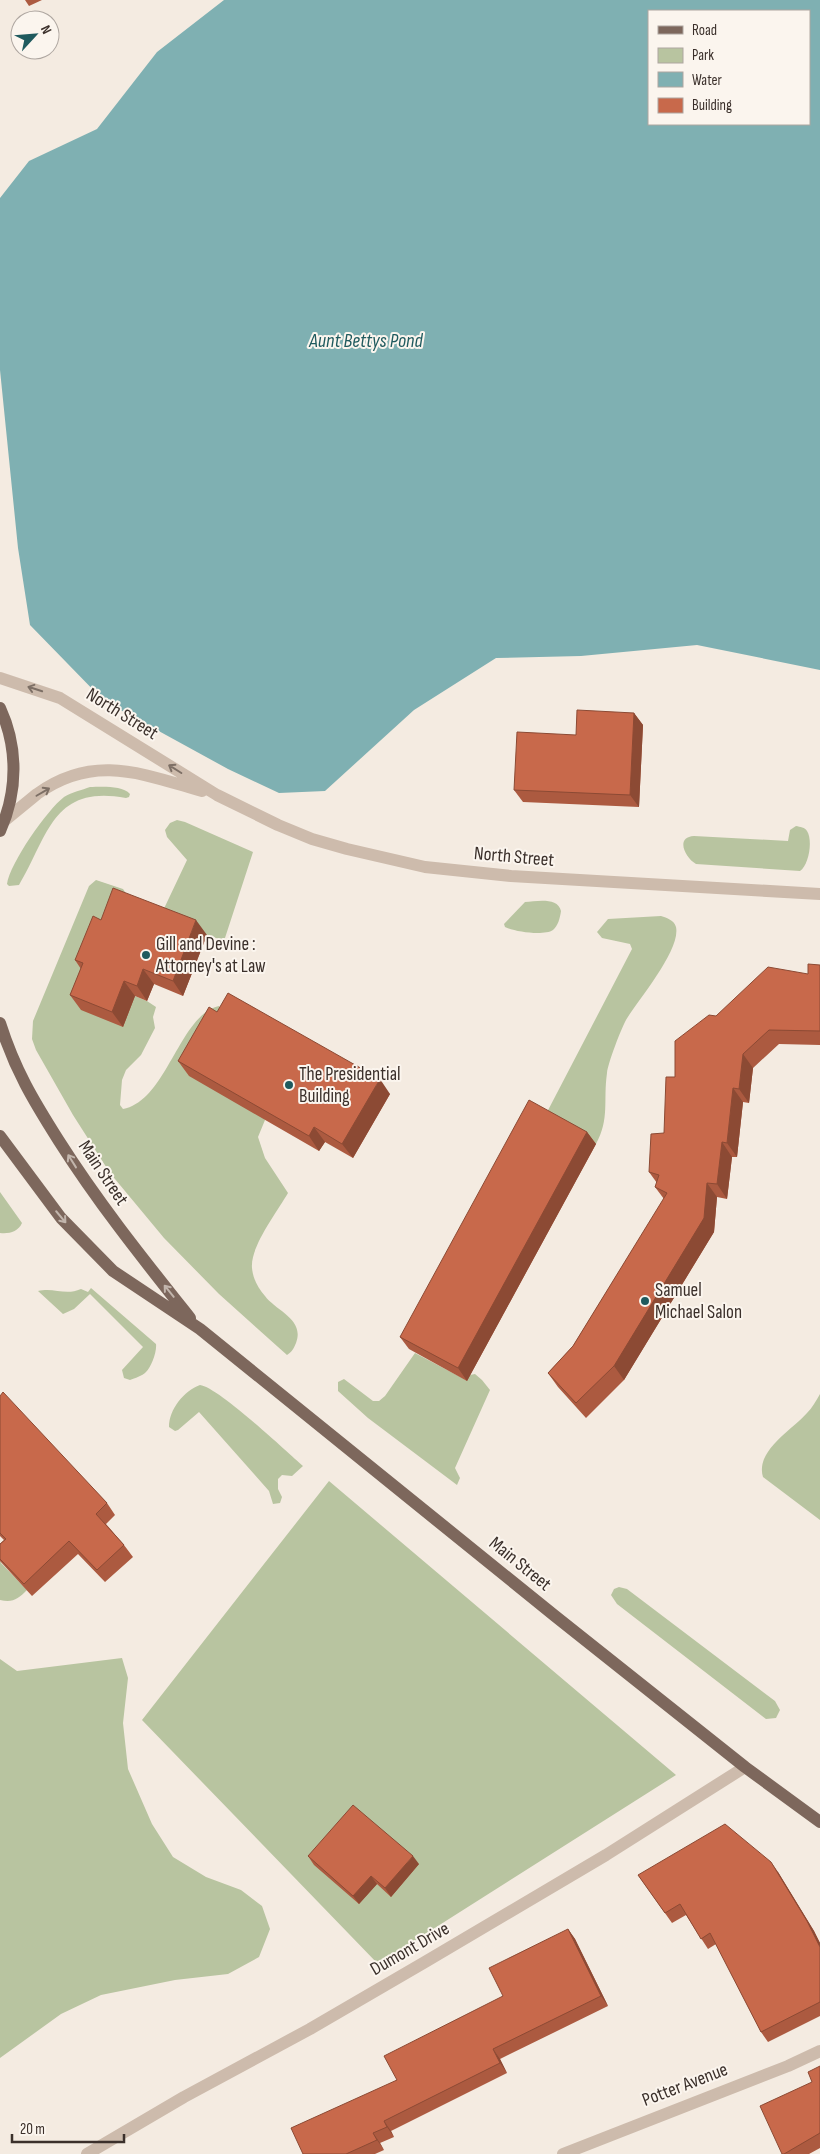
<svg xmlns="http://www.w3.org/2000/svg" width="820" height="2154" font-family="'Sofia Sans Condensed',sans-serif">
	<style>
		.green { fill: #b8c4a0 }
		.water { fill: #7fb0b2; fill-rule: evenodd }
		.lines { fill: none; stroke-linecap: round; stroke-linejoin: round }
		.minor { stroke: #cdbbac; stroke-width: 12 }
		.major { stroke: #7d675c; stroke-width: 12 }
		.wall { fill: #ac5a40 }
		.shaded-wall { fill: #8c4a34 }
		.building { fill: #c8694b; stroke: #8c4a34 }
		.oneway { stroke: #7d6f65 }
		.oneway2 { stroke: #c2b5ac }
		.poi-dot { fill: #1f5a5e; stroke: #fbf5ee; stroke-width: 2 }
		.labels { text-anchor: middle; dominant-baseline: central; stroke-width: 4; stroke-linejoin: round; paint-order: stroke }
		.street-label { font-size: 19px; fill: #3b302b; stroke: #fbf5ee }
		.poi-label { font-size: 19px; fill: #3b302b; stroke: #fbf5ee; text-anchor: start }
		.water-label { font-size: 20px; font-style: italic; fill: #1f5a5e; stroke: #fbf5ee }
	</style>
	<rect width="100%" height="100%" fill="#f4ebe1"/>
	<!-- green -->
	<path class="green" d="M90 787C101 787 122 785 130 794L129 797 126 798C52 784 48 837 19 885L9 886 7 884C10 863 47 810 64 797 72 792 82 790 90 787Z
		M177 820 185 822 253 852 224 941 160 917 187 860 167 837 165 830 170 823Z
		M796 826C800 827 805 827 807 831 813 840 809 865 800 871L696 864C685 858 675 837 694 836L788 841 790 830Z
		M96 880 123 889 125 892 119 905 135 996 147 1001 156 1007 153 1017 155 1028 141 1055 126 1070 122 1080 120 1105 123 1109C167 1101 179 1015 219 1006L221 1010 265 1120 258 1137 265 1158 288 1193C277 1212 250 1247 252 1268 253 1279 258 1288 265 1296 276 1311 305 1319 296 1343 294 1348 292 1352 287 1355L219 1294 164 1238 110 1173 73 1115 36 1050 32 1039 33 1021 89 886Z
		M525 902C537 901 558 897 561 911 560 918 558 926 553 930 544 936 515 932 505 927L504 924Z
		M661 916C667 918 674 920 676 927 681 950 638 1000 626 1020 621 1029 608 1063 607 1073 603 1101 610 1118 596 1144L545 1116 632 949 630 944 602 938 597 932 608 919Z
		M0 1192 22 1223C18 1232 9 1234 0 1233Z
		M91 1288 156 1344C157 1352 151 1367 146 1372 142 1376 135 1378 130 1380L124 1378 122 1370 143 1347 90 1294 74 1309 63 1314 38 1291C54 1287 65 1296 81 1289L88 1292Z
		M415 1353 466 1380 470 1375 475 1374 482 1380 490 1390 455 1468 460 1478 457 1485 368 1418 338 1391V1382L344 1379 373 1401H379L385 1396Z
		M200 1385C218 1387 286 1451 303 1466L292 1476 282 1475 278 1479V1489L282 1497 280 1503 273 1504 269 1491 199 1412 178 1430 175 1431 169 1427C169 1409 184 1391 200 1385Z
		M820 1394V1520L763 1477C755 1451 792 1430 807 1413 812 1408 816 1401 820 1394Z
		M329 1481 676 1775 378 1964 142 1720Z
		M0 1558 1 1563 27 1590C18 1599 13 1603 0 1600Z
		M619 1587 627 1589 775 1701 780 1710 776 1718 766 1719 617 1604 611 1595 614 1589Z
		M122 1658 128 1678 123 1723 128 1769 152 1824 173 1857 206 1877 241 1890 262 1906 270 1929 259 1957 228 1974 175 1980 101 1995 61 2014 0 2058V1659L17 1671Z"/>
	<!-- water -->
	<path class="water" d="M224 0H820V670L697 645 581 656 496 658 414 710 325 791 279 793 228 769 104 701 30 625 18 548 0 370V198L29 161 97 129 157 52ZM649 11H809V124H649Z"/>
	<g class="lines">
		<!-- minor -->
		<path class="minor" d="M0 678 60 698 217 795 278 825 312 839 347 849 425 867 511 876 820 894
			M4 821C15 812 26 803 37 794 94 753 142 774 202 791
			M87 2154 184 2097 310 2029 425 1962 606 1855 745 1767
			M563 2154 788 2066 820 2051"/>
		<!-- major -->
		<path class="major" d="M0 708C18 747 18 791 0 831
			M0 1023C15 1070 33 1100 59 1141 99 1204 144 1260 190 1318
			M0 1136 61 1218 113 1271 200 1329 555 1616 745 1767 820 1822"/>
	</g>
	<!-- wall -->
	<path class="wall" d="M25 0H42L29 6Z
		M634 713 643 725 639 807 523 802 514 790 576 735Z
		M101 920 207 935 183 996 154 984 147 1001 135 996 123 1027 81 1010 70 995 81 969 75 960Z
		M820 965V1045L779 1044 753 1068 749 1103 743 1102 737 1157H732L727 1199 717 1197 714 1232 624 1380 586 1418 558 1387 548 1373 573 1346 664 1199 655 1187 657 1183 649 1172 664 1133 675 1077 716 1016 808 974Z
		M217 1012 390 1094 353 1158 325 1142 319 1151 189 1076 178 1061Z
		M587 1132 596 1144 467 1381 409 1349 400 1337Z
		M0 1396 107 1503 115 1515 106 1524 124 1545 133 1557 105 1582 78 1554 32 1596 0 1561V1544L4 1540 0 1536Z
		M308 1856 419 1864 391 1897 377 1884 359 1904 314 1865Z
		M778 1872 814 1931 820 1943V2016L768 2042 761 2032 716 1944 708 1949 686 1915 672 1923 638 1875Z
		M568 1929 575 1939 608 2006 500 2059 507 2073 391 2131 394 2137 380 2143 384 2150 375 2154H303L503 1996Z
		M820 2066V2148L809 2154H782Z"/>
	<!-- shaded-wall -->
	<path class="shaded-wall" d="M634 713 643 725 639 807 630 795Z
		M196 920 207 935 183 996 173 981Z
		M143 969 154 984 147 1001 137 986Z
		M124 981 135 996 123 1027 112 1012Z
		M743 1054 753 1068 749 1103 739 1089Z
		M380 1079 390 1094 353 1158 342 1144Z
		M733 1088 743 1102 737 1157 727 1143Z
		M314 1127 325 1142 319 1151 309 1136Z
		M587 1132 596 1144 467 1381 458 1368Z
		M722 1142 732 1157 727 1199 717 1184Z
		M707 1183 717 1197 714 1232 624 1380 614 1366Z
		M413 1856 419 1864 391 1897 385 1888Z
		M771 1862 778 1872 814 1931 820 1943V1947Z
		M371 1876 377 1884 359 1904 353 1896Z
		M568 1929 575 1939 608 2006 601 1996Z
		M493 2049 500 2059 507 2073 500 2063Z
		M384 2121 391 2131 394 2137 387 2127Z
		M373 2133 380 2143 384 2150 377 2140Z"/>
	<!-- building -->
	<path class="building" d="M577 710 634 713 630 795 514 790 517 732 576 735Z
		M113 888 196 920 173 981 143 969 137 986 124 981 112 1012 70 995 83 963 75 960 93 916 101 920Z
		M808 964 820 965V1031L769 1030 743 1054 739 1089 733 1088 727 1143 722 1142 717 1184 707 1183 704 1218 614 1366 576 1403 548 1373 573 1346 667 1193 655 1187 659 1175 649 1172 651 1134 664 1133 666 1077H675V1041L709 1015 716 1016 768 967 808 974Z
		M228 993 380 1079 342 1144 314 1127 309 1136 178 1061 209 1007 217 1012Z
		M529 1100 587 1132 458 1368 400 1337Z
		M3 1392 107 1503 96 1514 124 1545 97 1570 69 1541 24 1584 0 1559V1544L6 1539 0 1533V1396Z
		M353 1805 413 1856 385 1888 371 1876 353 1896 308 1856Z
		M725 1824 771 1862 807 1921 820 1947V2002L761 2032 710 1933 701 1939 680 1904 665 1913 638 1875Z
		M568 1929 601 1996 493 2049 500 2063 384 2121 387 2127 373 2133 377 2140 346 2154H303L291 2128 397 2080 384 2056 503 1996 489 1968Z
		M820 2066V2133L784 2154H782L760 2106 812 2082 808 2072Z"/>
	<!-- one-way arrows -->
	<defs><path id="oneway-shaft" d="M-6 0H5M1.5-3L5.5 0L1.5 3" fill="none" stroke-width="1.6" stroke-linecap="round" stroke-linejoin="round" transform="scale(1.25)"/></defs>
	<g class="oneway">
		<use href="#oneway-shaft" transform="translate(35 689) rotate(-162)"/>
		<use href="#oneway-shaft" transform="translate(175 769) rotate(-148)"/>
		<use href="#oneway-shaft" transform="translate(43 792) rotate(-30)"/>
	</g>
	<g class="oneway2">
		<use href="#oneway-shaft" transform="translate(72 1161) rotate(-122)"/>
		<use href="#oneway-shaft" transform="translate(61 1217) rotate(50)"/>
		<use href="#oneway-shaft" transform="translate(169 1291) rotate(-129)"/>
	</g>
	<!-- markers -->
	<g class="poi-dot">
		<circle cx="146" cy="955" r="5"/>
		<circle cx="289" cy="1085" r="5"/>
		<circle cx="645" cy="1301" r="5"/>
	</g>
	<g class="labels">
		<!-- street labels -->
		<g class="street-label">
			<text transform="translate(122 714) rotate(32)">North Street</text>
			<text transform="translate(514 857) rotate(5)">North Street</text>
			<text transform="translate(103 1173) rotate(56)">Main Street</text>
			<text transform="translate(520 1564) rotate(39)">Main Street</text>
			<text transform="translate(410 1949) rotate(-30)">Dumont Drive</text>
			<text transform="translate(685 2085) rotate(-21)">Potter Avenue</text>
		</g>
		<!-- poi labels -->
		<g class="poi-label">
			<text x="156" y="944">Gill and Devine :<tspan x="156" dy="22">Attorney's at Law</tspan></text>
			<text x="299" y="1074">The Presidential<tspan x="299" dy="22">Building</tspan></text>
			<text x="655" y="1290">Samuel<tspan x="655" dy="22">Michael Salon</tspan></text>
		</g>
		<!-- water labels -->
		<g class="water-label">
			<text x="366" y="341">Aunt Bettys Pond</text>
		</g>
	</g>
	<!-- legend -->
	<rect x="648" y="10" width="162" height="115" fill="#fbf5ee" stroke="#aea6a0"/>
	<rect x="658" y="26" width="25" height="8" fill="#7d675c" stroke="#aea6a0"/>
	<text x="692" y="35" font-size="15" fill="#3b302b">Road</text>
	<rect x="658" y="48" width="25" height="15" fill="#b8c4a0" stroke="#aea6a0"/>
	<text x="692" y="60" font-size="15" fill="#3b302b">Park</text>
	<rect x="658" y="72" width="25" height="15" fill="#7fb0b2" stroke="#aea6a0"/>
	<text x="692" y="85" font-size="15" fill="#3b302b">Water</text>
	<rect x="658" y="98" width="25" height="15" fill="#c8694b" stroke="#aea6a0"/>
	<text x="692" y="110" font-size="15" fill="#3b302b">Building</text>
	<!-- north arrow -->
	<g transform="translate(35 35) rotate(64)"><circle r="24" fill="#fbf5ee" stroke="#aea6a0"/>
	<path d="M0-4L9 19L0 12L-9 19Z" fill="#1f5a5e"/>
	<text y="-8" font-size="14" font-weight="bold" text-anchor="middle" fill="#3b302b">N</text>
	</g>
	<!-- scale -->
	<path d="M12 2134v8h112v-8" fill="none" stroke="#3b302b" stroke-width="2.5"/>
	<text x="20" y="2134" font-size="15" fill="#3b302b" stroke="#fbf5ee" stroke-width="4" paint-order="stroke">20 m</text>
</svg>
